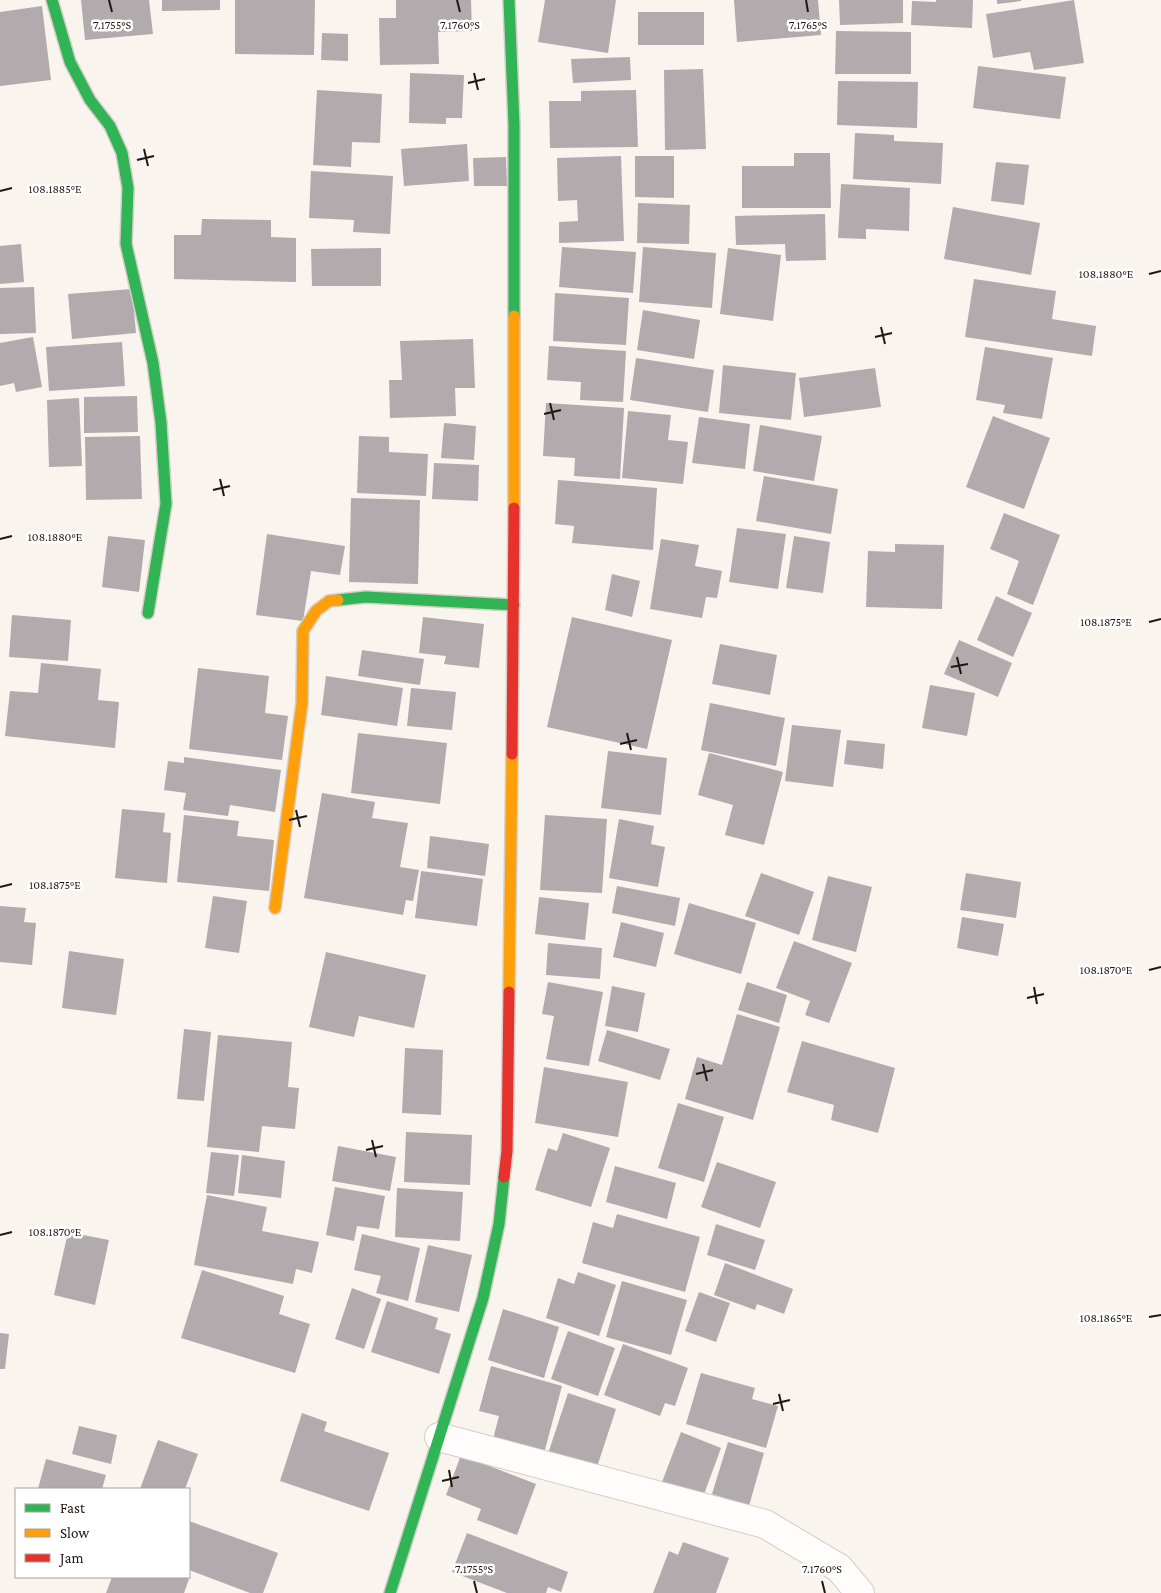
<svg xmlns="http://www.w3.org/2000/svg" width="1161" height="1593" font-family="'Crimson Pro',serif">
	<style>
		.building { fill: #b1abad }
		.lines { fill: none; stroke-linecap: round; stroke-linejoin: round }
		.street-casing { stroke: #d5cec7; stroke-width: 30 }
		.fast-casing { stroke: #d5cec7; stroke-width: 14 }
		.slow-casing { stroke: #d5cec7; stroke-width: 14 }
		.jam-casing { stroke: #d5cec7; stroke-width: 14 }
		.street { stroke: #fefdfc; stroke-width: 28 }
		.fast { stroke: #30b455; stroke-width: 11 }
		.slow { stroke: #ff9f0a; stroke-width: 11 }
		.jam { stroke: #e5322d; stroke-width: 11 }
		.ticks { fill: none; stroke: #20180f; stroke-width: 2 }
		.ticks-label { font-size: 12px; text-anchor: middle; fill: #20180f; stroke: #fff; stroke-width: 5; stroke-linejoin: round; paint-order: stroke }
	</style>
	<rect width="100%" height="100%" fill="#f9f4ee"/>
	<!-- building -->
	<path class="building" d="M81 0H149L153 34 85 40Z
		M162 0H220V10L162 11Z
		M235 0H315L314 55 235 54Z
		M396 0H471L472 31 438 32 439 64 380 65 379 18H396Z
		M545 0H616L608 53 538 42Z
		M734 0H818L821 35 737 42Z
		M839 0H903V23L840 25Z
		M936 0H973L972 28 911 25 912 1 936 2Z
		M997 0H1021V1L997 4Z
		M1074 0 1084 63 1034 70 1030 52 993 58 986 14Z
		M42 6 51 80 0 86V12Z
		M638 12H704V45H638Z
		M836 31 911 32V74H835Z
		M322 33 348 34V61L321 60Z
		M630 57 631 80 573 83 571 59Z
		M978 66 1066 77 1060 119 973 108Z
		M703 69 706 149 665 150 664 70Z
		M410 73 464 75 462 118H446V124L409 123Z
		M838 81 918 82 917 128 837 125Z
		M317 90 382 94 380 143 352 142 351 167 313 165Z
		M636 90 638 147 550 148 549 101H581V91Z
		M855 133 894 135V141L943 143 941 184 853 179Z
		M467 144 469 181 404 186 401 149Z
		M794 153H830L831 208H742V166H794Z
		M621 156 624 241 559 243V222L578 221 577 200 558 201 557 158Z
		M635 156H674V198L635 197Z
		M506 157 507 186H474L473 158Z
		M996 162 1029 165 1024 205 991 201Z
		M311 171 393 176 390 234 353 232 354 220 309 218Z
		M841 184 910 188 909 231 866 229V239L838 238Z
		M638 203 690 205 689 244 637 243Z
		M953 207 1040 223 1031 275 944 259Z
		M825 214 826 260 786 261 785 244 736 245 735 216Z
		M202 219 271 220V237L296 238V282L174 279V235H201Z
		M21 244 24 282 0 284V246Z
		M562 247 636 252 633 293 559 287Z
		M643 247 716 253 712 308 639 302Z
		M381 248V286H312L311 249Z
		M728 248 781 255 773 321 720 314Z
		M974 279 1056 291 1052 319 1096 326 1092 356 965 337Z
		M34 287 36 333 0 334V288Z
		M132 289 136 333 72 339 68 294Z
		M555 293 629 298 626 345 553 341Z
		M643 310 700 320 694 359 637 350Z
		M33 337 42 387 16 392 14 383 0 386V343Z
		M473 339 475 388H455L456 416 390 418 389 380H402L400 341Z
		M122 342 125 386 49 391 46 347Z
		M549 346 626 351 623 402 580 400 581 382 547 380Z
		M985 347 1053 358 1042 419 1003 413 1005 405 976 400Z
		M636 358 714 370 708 412 630 400Z
		M723 365 796 373 791 420 719 413Z
		M875 368 881 407 804 417 799 378Z
		M137 396 138 432 84 433V397Z
		M79 398 82 466 49 467 47 400Z
		M546 403 624 408 620 479 574 476 575 458 543 456Z
		M628 411 671 415 668 440 688 442 683 484 622 478Z
		M993 416 1050 438 1024 509 966 487Z
		M699 417 750 424 745 469 692 463Z
		M444 423 476 426 474 460 441 458Z
		M760 425 822 436 814 481 753 471Z
		M140 436 142 499 86 500 85 437Z
		M359 436 389 437V452L428 454 426 496 357 493Z
		M434 463 479 465 478 501 432 499Z
		M764 476 838 489 831 534 756 521Z
		M558 480 657 488 653 550 572 543 574 526 555 524Z
		M351 498 420 500 418 584 349 582Z
		M1004 513 1060 535 1033 605 1007 594 1019 561 990 549Z
		M737 528 786 534 778 589 729 582Z
		M267 534 345 546 340 575 311 571 303 621 256 615Z
		M108 536 145 540 139 592 102 587Z
		M794 536 830 542 823 593 786 588Z
		M661 539 699 545 695 566 722 571 717 598 706 597 702 618 650 609Z
		M895 544 944 545 942 609 866 607 868 551 895 552Z
		M612 574 640 581 632 617 605 610Z
		M996 596 1032 613 1013 657 977 640Z
		M12 615 71 620 68 661 9 657Z
		M423 617 484 624 479 668 444 664 446 656 419 653Z
		M572 617 672 640 647 749 547 727Z
		M959 640 1012 663 998 697 944 674Z
		M720 644 777 655 770 695 712 684Z
		M362 650 424 659 420 685 358 676Z
		M41 663 101 669 98 700 119 702 115 748 5 736 10 691 38 693Z
		M198 668 269 676 265 713 288 716 282 760 189 749Z
		M326 676 403 688 397 726 321 715Z
		M930 685 975 693 967 736 922 728Z
		M411 688 456 692 452 730 407 726Z
		M710 703 785 718 776 766 701 750Z
		M792 725 841 730 833 787 785 781Z
		M358 733 447 743 440 804 351 793Z
		M847 740 885 744 883 769 844 764Z
		M608 751 667 758 661 815 601 808Z
		M709 753 783 772 764 845 725 835 733 805 698 795Z
		M184 757 281 770 275 812 230 805 228 816 183 810 186 793 164 790 168 761 184 763Z
		M322 793 375 802 372 818 408 823 400 867 419 870 413 901 406 900 403 915 304 898Z
		M122 809 165 813 163 832 171 833 167 883 115 878Z
		M184 815 239 821 237 836 274 840 269 891 177 882Z
		M545 815 607 819 602 893 540 890Z
		M619 819 654 826 651 844 665 847 658 887 609 878Z
		M430 836 489 844 485 876 427 868Z
		M421 871 483 879 477 926 415 918Z
		M761 873 814 892 799 935 745 916Z
		M966 873 1021 882 1016 918 960 910Z
		M828 876 872 887 856 952 812 940Z
		M617 886 680 898 675 926 612 913Z
		M213 896 247 901 239 953 205 948Z
		M539 897 589 903 585 940 535 934Z
		M689 903 756 923 741 974 674 954Z
		M0 906 26 908 24 922 36 923 32 965 0 962Z
		M962 917 1004 924 998 956 957 948Z
		M621 922 664 933 656 967 613 957Z
		M794 941 852 963 829 1023 805 1015 810 1001 776 988Z
		M548 943 602 948 600 979 546 975Z
		M69 951 124 959 116 1015 62 1008Z
		M326 952 426 975 414 1028 359 1016 354 1037 309 1027Z
		M548 982 603 992 589 1066 546 1059 554 1016 542 1014Z
		M747 982 787 995 779 1023 738 1010Z
		M612 986 645 993 638 1032 605 1026Z
		M737 1014 780 1027 753 1120 685 1099 697 1057 722 1065Z
		M184 1029 211 1032 204 1101 177 1099Z
		M607 1030 670 1049 660 1080 598 1061Z
		M218 1035 292 1042 288 1087 299 1088 295 1129 262 1126 259 1152 207 1147Z
		M802 1041 895 1068 878 1133 831 1120 834 1105 787 1092Z
		M405 1048 443 1050 441 1115 402 1113Z
		M544 1067 628 1082 618 1137 535 1123Z
		M678 1103 724 1117 704 1182 658 1168Z
		M406 1132 472 1135 470 1185 404 1182Z
		M563 1133 610 1148 591 1207 535 1190 548 1148 557 1151Z
		M338 1146 396 1157 390 1191 332 1181Z
		M211 1152 239 1155 234 1196 206 1193Z
		M242 1155 285 1161 281 1198 238 1193Z
		M717 1162 776 1182 760 1228 701 1207Z
		M615 1166 676 1183 667 1219 606 1202Z
		M335 1187 385 1196 379 1229 357 1226 354 1241 326 1235Z
		M397 1188 463 1192 460 1241 395 1237Z
		M207 1195 267 1207 262 1231 319 1242 312 1273 296 1269 293 1284 194 1265Z
		M617 1214 700 1237 685 1292 582 1263 593 1222 613 1228Z
		M716 1224 765 1240 755 1270 707 1255Z
		M68 1232 109 1240 95 1305 54 1295Z
		M362 1234 420 1248 408 1301 376 1293 381 1276 354 1270Z
		M428 1245 472 1255 459 1312 415 1302Z
		M725 1263 793 1289 784 1314 757 1304 755 1310 714 1295Z
		M202 1270 284 1296 279 1314 310 1324 295 1373 181 1338Z
		M578 1272 616 1285 599 1336 546 1318 558 1278 574 1284Z
		M622 1281 687 1300 671 1355 606 1337Z
		M352 1288 381 1299 364 1349 335 1339Z
		M699 1292 730 1303 716 1342 685 1331Z
		M387 1301 438 1318 435 1329 451 1334 439 1374 371 1352Z
		M503 1309 559 1327 544 1378 488 1360Z
		M568 1331 615 1348 598 1396 551 1379Z
		M0 1333 9 1334 5 1369H0Z
		M623 1344 688 1368 675 1406 665 1403 660 1416 604 1395Z
		M491 1366 562 1386 543 1457 492 1443 499 1416 479 1411Z
		M701 1373 755 1388 752 1399 778 1406 766 1448 686 1424Z
		M568 1393 616 1409 595 1473 547 1457Z
		M302 1413 327 1422 324 1431 389 1453 369 1511 280 1481Z
		M79 1426 117 1435 111 1464 72 1454Z
		M681 1432 721 1448 703 1497 662 1482Z
		M158 1440 198 1454 185 1489H140Z
		M728 1442 764 1453 749 1506 712 1494Z
		M461 1455 536 1484 517 1535 477 1520 481 1509 446 1495Z
		M46 1459 106 1475 102 1489H38Z
		M189 1521 278 1553 263 1593H250L189 1570Z
		M467 1533 568 1572 561 1592 548 1587 546 1593H507L452 1572Z
		M683 1542 729 1558 716 1593H653L669 1551 678 1555Z
		M112 1577H185L189 1579 184 1593H106Z"/>
	<g class="lines">
		<!-- street casing -->
		<g class="street-casing">
			<path id="street" d="M439 1437 765 1524 839 1568 860 1593"/>
		</g>
		<!-- fast casing -->
		<g class="fast-casing">
			<path id="fast" d="M52 0 70 62 90 100 110 126 122 153 128 188 126 244 153 363 161 423 166 504 148 613
				M509 0 514 125V316
				M338 600 366 597 514 605
				M390 1593 483 1298 499 1224 504 1177"/>
		</g>
		<!-- slow casing -->
		<g class="slow-casing">
			<path id="slow" d="M514 316V508
				M275 908 302 703 303 631 316 611 329 601 338 600
				M509 992 512 754"/>
		</g>
		<!-- jam casing -->
		<g class="jam-casing">
			<path id="jam" d="M512 754 514 508
				M504 1177 507 1151 509 992"/>
		</g>
		<!-- street -->
		<use href="#street" class="street"/>
		<!-- fast -->
		<use href="#fast" class="fast"/>
		<!-- slow -->
		<use href="#slow" class="slow"/>
		<!-- jam -->
		<use href="#jam" class="jam"/>
	</g>
	<!-- ticks -->
	<path class="ticks" d="M109 0 112 12M457 0 460 12M806 0 808 12M474 73 478 90M468 83 485 79M144 149 148 166M137 160 154 156M0 191 12 188M1149 274 1161 271M881 327 885 344M875 337 892 333M550 403 554 420M544 414 561 410M220 479 224 496M213 490 230 486M0 539 12 536M1149 622 1161 619M957 657 961 674M951 667 968 664M627 733 631 750M620 744 637 740M296 810 300 827M289 820 307 816M0 887 12 884M1149 970 1161 967M1034 987 1037 1004M1027 998 1044 994M703 1064 707 1081M696 1074 713 1070M372 1140 376 1157M366 1150 383 1146M0 1235 12 1232M1149 1317 1161 1315M779 1394 783 1411M773 1404 790 1400M449 1470 452 1487M442 1481 459 1477M474 1581 477 1593M822 1581 825 1593"/>
	<g class="ticks-label">
		<text x="112" y="29">7.1755°S</text>
		<text x="460" y="29">7.1760°S</text>
		<text x="808" y="29">7.1765°S</text>
		<text x="55" y="193">108.1885°E</text>
		<text x="1106" y="278">108.1880°E</text>
		<text x="55" y="541">108.1880°E</text>
		<text x="1106" y="626">108.1875°E</text>
		<text x="55" y="889">108.1875°E</text>
		<text x="1106" y="974">108.1870°E</text>
		<text x="55" y="1236">108.1870°E</text>
		<text x="1106" y="1322">108.1865°E</text>
		<text x="474" y="1573">7.1755°S</text>
		<text x="822" y="1573">7.1760°S</text>
	</g>
	<!-- legend -->
	<rect x="15" y="1488" width="175" height="90" fill="#ffffff" stroke="#a6a39f"/>
	<rect x="25" y="1504" width="25" height="8" fill="#30b455" stroke="#a6a39f"/>
	<text x="60" y="1513" font-size="15" fill="#20180f">Fast</text>
	<rect x="25" y="1529" width="25" height="8" fill="#ff9f0a" stroke="#a6a39f"/>
	<text x="60" y="1538" font-size="15" fill="#20180f">Slow</text>
	<rect x="25" y="1554" width="25" height="8" fill="#e5322d" stroke="#a6a39f"/>
	<text x="60" y="1563" font-size="15" fill="#20180f">Jam</text>
</svg>
